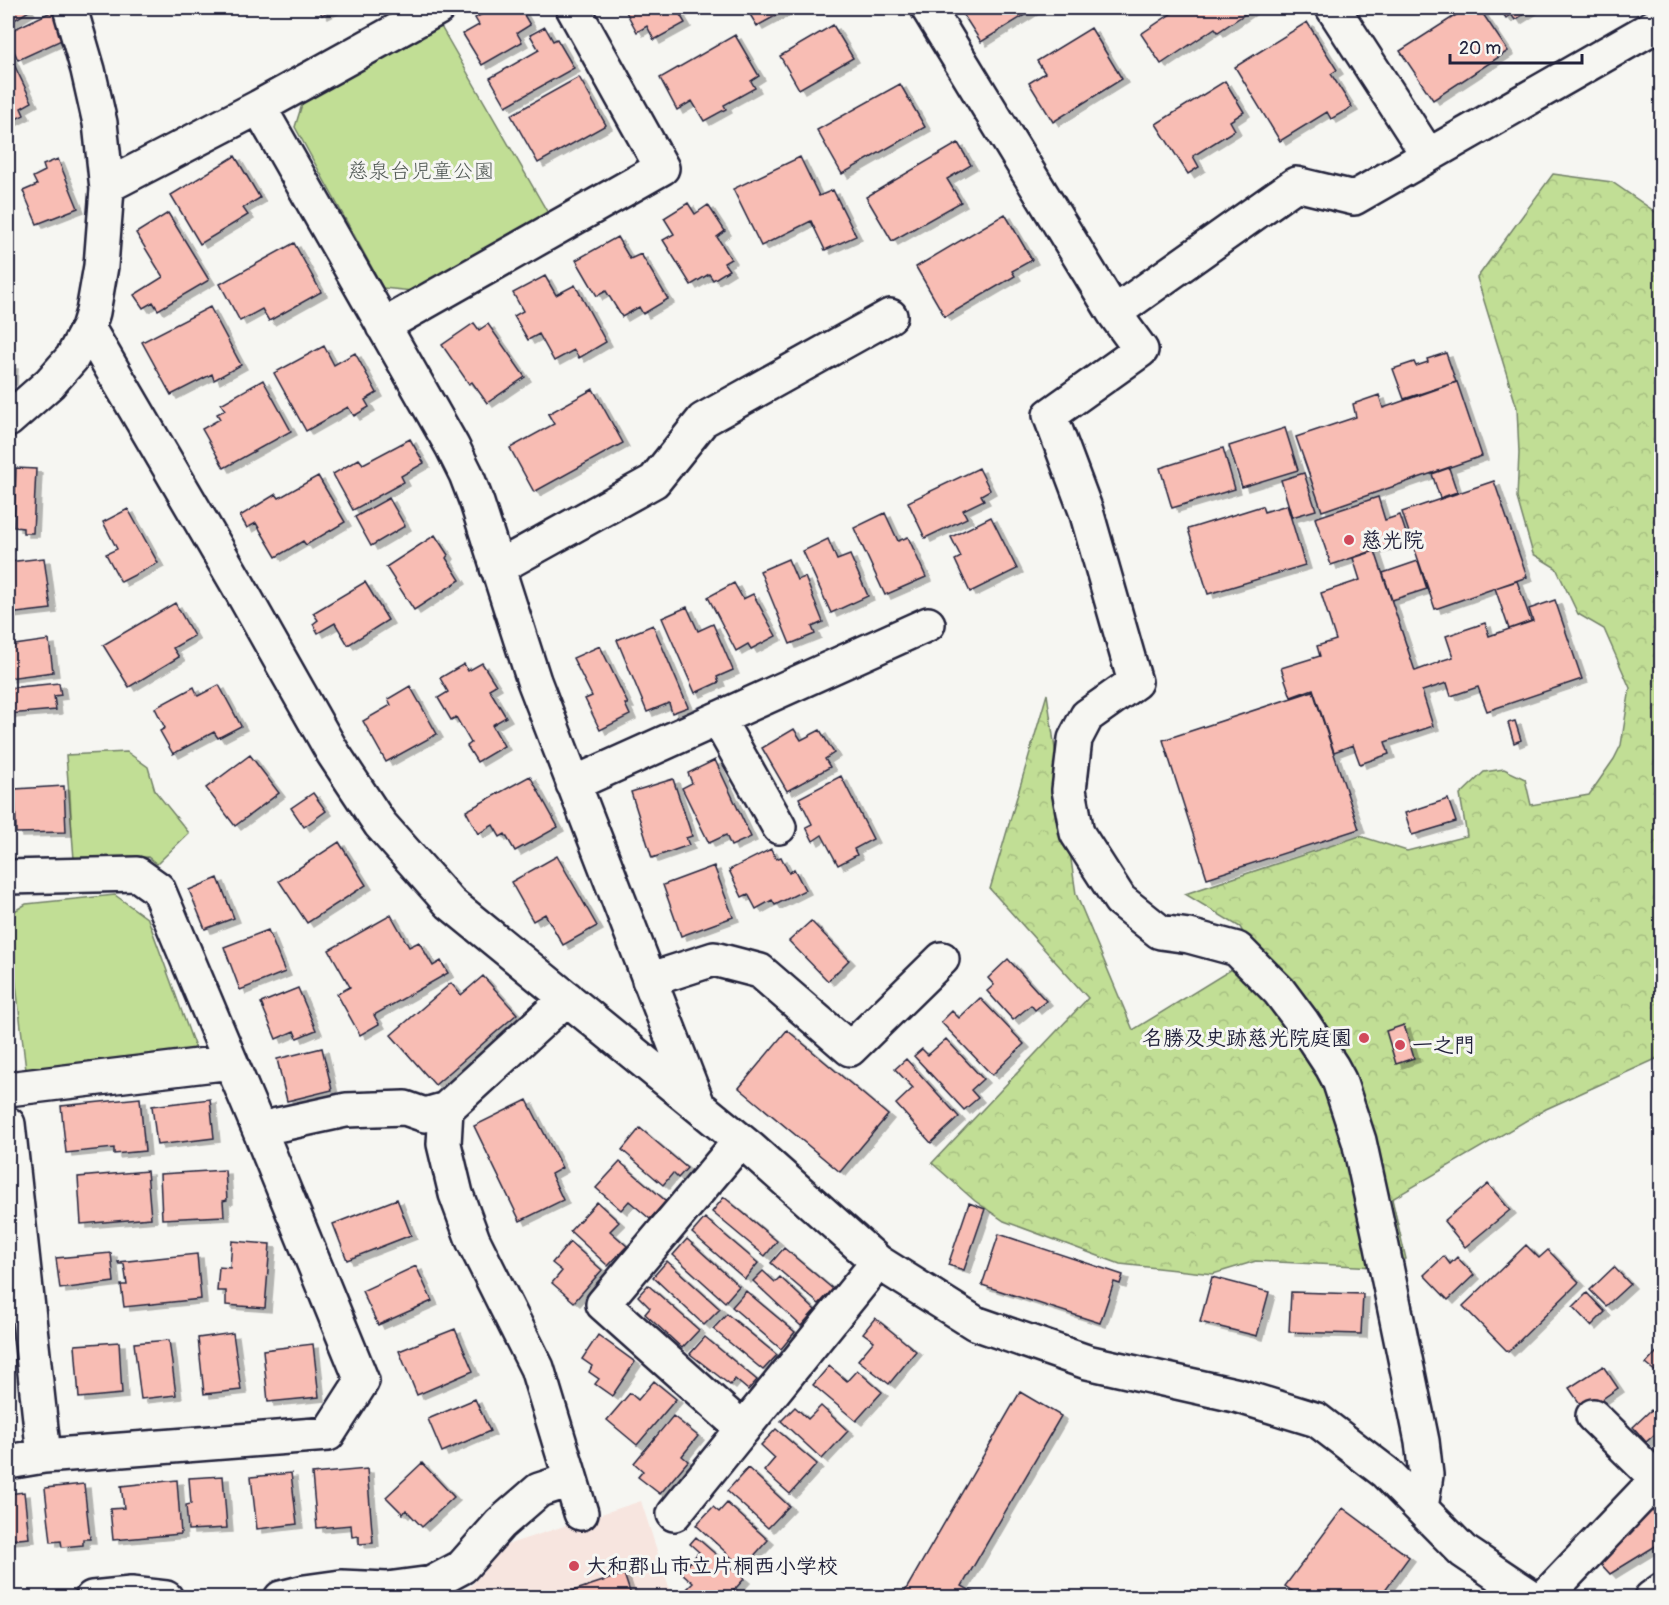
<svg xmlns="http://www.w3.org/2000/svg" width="1669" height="1605" font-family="Pangolin,'Klee One',sans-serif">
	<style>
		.built { fill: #f7e5df }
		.green { fill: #c1de95; stroke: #728068; stroke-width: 1.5 }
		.forest { fill: url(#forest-crowns); stroke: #728068; stroke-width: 1.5 }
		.building { fill: #f8bdb4; stroke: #22223b; stroke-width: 1.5; filter: url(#shadow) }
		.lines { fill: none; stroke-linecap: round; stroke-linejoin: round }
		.minor-casing { stroke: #22223b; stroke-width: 38 }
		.major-casing { stroke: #22223b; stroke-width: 38 }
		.minor { stroke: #f6f6f2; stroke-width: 33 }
		.major { stroke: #f6f6f2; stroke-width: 33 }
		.poi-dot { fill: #d1495b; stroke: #f6f6f2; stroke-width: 2 }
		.labels { text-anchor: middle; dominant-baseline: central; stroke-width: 6; stroke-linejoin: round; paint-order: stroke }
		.park-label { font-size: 21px; fill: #525a56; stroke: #f6f6f2 }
		.poi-label { font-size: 21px; font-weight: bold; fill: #22223b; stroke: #f6f6f2; text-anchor: start }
	</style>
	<defs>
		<pattern id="forest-crowns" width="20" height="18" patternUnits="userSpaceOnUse" patternTransform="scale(1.5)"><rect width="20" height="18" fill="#c1de95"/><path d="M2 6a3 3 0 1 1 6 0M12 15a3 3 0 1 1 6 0" fill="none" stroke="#a6be81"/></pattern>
		<filter id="shadow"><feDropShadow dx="6" dy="4" stdDeviation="0" flood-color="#0004"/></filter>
	</defs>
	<rect width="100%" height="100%" fill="#f6f6f2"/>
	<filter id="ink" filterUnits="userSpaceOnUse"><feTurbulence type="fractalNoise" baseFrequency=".0167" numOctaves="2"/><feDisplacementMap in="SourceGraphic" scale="12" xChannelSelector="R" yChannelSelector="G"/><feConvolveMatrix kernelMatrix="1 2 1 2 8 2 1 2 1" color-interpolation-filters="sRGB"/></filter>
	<g filter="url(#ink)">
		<!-- built -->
		<path class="built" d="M641 1501 672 1597 452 1598 471 1586 503 1546Z"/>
		<!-- green -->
		<path class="green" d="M440 25 549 215 413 291 383 288 295 127 304 98Z
			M127 752 148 767 155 791 189 833 157 864 148 857 74 859 66 755Z
			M115 895 148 919 198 1056 27 1079 8 915 26 904Z"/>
		<!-- forest -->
		<path class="forest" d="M1553 174 1612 182 1661 216V1060L1656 1059 1546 1109 1392 1199 1406 1259 1376 1267 1256 1261 1213 1274 1120 1264 1004 1221 975 1201 932 1163 1088 998 990 889 1047 694 1076 894 1133 1030 1255 955 1240 927 1185 894 1360 836 1407 851 1467 836 1460 795 1484 772 1504 769 1525 779 1531 805 1589 795 1614 759 1621 745 1630 688 1604 629 1578 614 1556 568 1533 554 1517 498 1519 453 1517 408 1477 278Z"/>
		<!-- building -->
		<path class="building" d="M8 8H27L29 11 8 24Z
			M318 8H336L322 15Z
			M493 8H508L510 12 520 8 530 25 517 33 522 42 482 65 463 34 479 25 475 18Z
			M624 8H690L679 13 685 23 654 40 647 26 637 32Z
			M746 8H790L757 26Z
			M959 8H1036L981 42Z
			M1168 8H1254L1218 32 1215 28 1161 64 1141 34 1172 13Z
			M1467 8H1479L1508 51 1433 100 1400 51Z
			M1499 8H1534L1515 20 1511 14 1506 18Z
			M53 11 66 38 18 60 8 38V32Z
			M1307 22 1337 70 1331 74 1352 107 1331 119 1327 112 1280 141 1235 67Z
			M833 25 853 58 799 89 780 56Z
			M545 27 553 41 557 39 574 68 506 106 490 78 539 50 530 35Z
			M1091 28 1122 79 1053 122 1029 83 1045 73 1037 61Z
			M735 35 759 76 751 81 755 88 724 105 726 109 704 121 692 101 677 110 660 78Z
			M8 52 32 102 21 108 24 115 8 123Z
			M579 77 606 125 538 163 511 115Z
			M1225 81 1244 112 1230 121 1235 130 1193 156 1199 167 1188 174 1156 124Z
			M900 84 925 127 842 174 817 130Z
			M958 143 971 165 947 179 961 202 892 241 866 197Z
			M235 156 260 198 243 208 248 215 200 244 171 195Z
			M800 157 819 196 833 190 856 236 825 250 811 221 761 246 733 189Z
			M58 159 78 208 37 224 23 191 37 185 33 177 45 171 43 165Z
			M688 203 695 214 708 205 725 231 717 237 731 259 724 263 729 270 713 280 709 274 691 285 663 240 674 234 664 218Z
			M168 213 209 280 158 310 153 302 143 308 134 295 163 277 136 233Z
			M1005 214 1032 260 1012 271 1015 276 945 317 916 267Z
			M617 237 630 259 641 254 668 299 643 314 639 307 622 317 606 291 597 296 576 260Z
			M294 243 321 292 269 321 262 309 240 321 220 284Z
			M545 276 556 295 575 285 606 342 579 358 574 350 554 361 539 334 528 340 514 316 523 311 513 293Z
			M210 307 241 365 214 380 212 374 171 395 142 342Z
			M474 323 479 330 488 324 525 377 487 403 472 382 469 384 442 345Z
			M324 346 334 365 355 353 377 393 365 400 369 407 354 416 348 407 306 431 274 373Z
			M1446 353 1456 382 1404 399 1393 369 1414 362 1416 366 1428 362 1427 359Z
			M8 365H12L11 381H8Z
			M263 380 291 431 224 468 202 429 220 419 217 414 225 410 221 404Z
			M1457 382 1482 456 1322 511 1296 437 1356 417 1353 404 1379 395 1383 408Z
			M593 389 623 443 534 492 510 448 554 424 548 414Z
			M1285 428 1298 470 1242 487 1229 446Z
			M410 439 424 463 401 476 404 482 353 510 333 474 359 459 363 464Z
			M1223 448 1235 489 1172 508 1160 468Z
			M16 468 36 469 33 533H23V528L14 527Z
			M979 468 990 490 981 495 984 500 963 510 967 518 925 538 908 502Z
			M1449 468 1457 492 1440 498 1432 474Z
			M1304 473 1316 510 1292 517 1281 480Z
			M318 476 345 522 306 545 303 541 276 557 256 523 247 528 240 516 276 494 279 498Z
			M1494 481 1527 577 1435 609 1402 512Z
			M1378 497 1385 520 1400 515 1408 539 1331 565 1315 518Z
			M389 498 405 526 371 546 355 517Z
			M1287 505 1305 565 1208 594 1188 529 1262 506 1264 512Z
			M128 509 158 563 121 582 106 554 117 549 103 522Z
			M885 513 898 541 908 537 926 577 885 595 854 528Z
			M991 517 1017 569 970 592 955 560 961 557 951 537Z
			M435 535 448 555 446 558 460 580 414 610 386 567Z
			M828 539 837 560 850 555 868 596 831 613 803 551Z
			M1375 551 1415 671 1440 662V661L1453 657 1446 636 1485 623 1489 636 1533 621 1529 609 1555 600 1582 679 1487 711 1478 687 1451 696 1447 683 1422 691 1433 726 1385 742 1389 754 1360 764 1353 745 1334 752 1313 689 1291 697 1281 668 1320 656 1317 646 1336 640 1321 593 1360 580 1353 558Z
			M44 558 51 609 8 614V562Z
			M788 559 797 580 805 577 823 622 812 627 815 634 790 644 760 571Z
			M1418 561 1427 589 1392 600 1383 573Z
			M1517 581 1531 621 1509 629 1495 588Z
			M365 582 388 620 348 645 335 623 318 633 313 624 318 620 313 613Z
			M734 583 743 599 753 594 776 636 751 649 748 644 736 651 708 597Z
			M175 603 194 636 173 648 179 657 129 687 103 645Z
			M687 607 698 631 713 624 733 670 717 677 719 682 695 693 662 618Z
			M653 625 688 707 672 713 669 703 647 712 617 640Z
			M49 640 53 672 8 678V646Z
			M600 646 628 704H625L630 715 600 730 585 699 592 696 573 658Z
			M482 663 496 685 489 689 506 717 492 725 504 746 477 762 467 746 471 743 456 717 451 720 438 698 448 692 440 678 464 664 468 671Z
			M59 683 61 695 54 696 56 710 8 714V688Z
			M219 685 241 726 218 738 214 732 173 754 160 731 165 728 155 708 194 687 198 696Z
			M410 686 437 734 386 762 363 721 391 705 388 699Z
			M1313 691 1359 829 1207 878 1163 740Z
			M1515 721 1521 740 1514 743 1508 723Z
			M794 729 801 740 820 730 834 753 825 759 830 767 787 791 762 748Z
			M250 755 279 793 235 826 206 788Z
			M715 760 751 837 731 846 726 835 709 843 682 788 692 783 688 773Z
			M530 776 558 827 515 851 505 834 500 837 493 825 478 834 466 811Z
			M841 776 873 839 854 849 857 855 838 865 822 835 813 841 806 827 812 824 799 798Z
			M673 779 692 836 686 838 689 845 652 858 631 792Z
			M64 786 66 832 16 833 15 789Z
			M313 793 326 811 304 827 291 808Z
			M1448 799 1456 822 1412 835 1405 813Z
			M339 842 366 885 307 923 279 881Z
			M771 849 776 859 781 857 789 873 794 869 805 890 775 905 772 900 756 909 748 894 742 897 729 870Z
			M557 856 597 926 563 945 545 914 533 921 511 882Z
			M714 866 733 917 681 936 663 885Z
			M218 878 234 918 205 929 189 890Z
			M391 915 409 947 419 942 433 966 441 961 448 973 374 1015 379 1024 360 1035 337 994 350 987 329 950Z
			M811 921 849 960 828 981 789 941Z
			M268 930 285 972 240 990 224 947Z
			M1008 959 1046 1001 1035 1010 1031 1005 1013 1020 987 991 994 985 988 978Z
			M483 976 517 1014 435 1085 391 1035 451 983 461 995Z
			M298 988 316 1030 297 1038 294 1031 276 1039 261 1003Z
			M980 998 1024 1044 992 1075 941 1022 952 1011 959 1018Z
			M1404 1025 1414 1058 1396 1064 1386 1031Z
			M787 1030 888 1115 840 1172 739 1088Z
			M946 1039 983 1079 971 1090 978 1098 964 1110 914 1056 922 1049 928 1055Z
			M322 1048 332 1090 287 1101 277 1059Z
			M906 1059 959 1117 931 1143 896 1104 913 1088 895 1069Z
			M140 1098 145 1151 114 1154V1148L66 1153 61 1106Z
			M210 1099 214 1138 157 1145 152 1106Z
			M527 1100 562 1168 551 1174 563 1200 520 1221 474 1126Z
			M640 1128 687 1168 678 1178 673 1173 663 1185 622 1150Z
			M620 1162 666 1201 650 1219 629 1201 621 1210 596 1188Z
			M225 1170 227 1200 223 1201 224 1216 162 1219 160 1174Z
			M147 1171 151 1218 81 1224 78 1177Z
			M1488 1184 1510 1210 1465 1247 1444 1221Z
			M724 1197 777 1241 765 1256 712 1212Z
			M397 1199 411 1235 347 1260 333 1224Z
			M597 1202 619 1222 610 1231 627 1246 608 1266 570 1231Z
			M969 1203 985 1209 964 1270 948 1265Z
			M705 1218 758 1263 745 1279 692 1233Z
			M999 1234 1123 1275 1120 1284 1114 1282 1100 1323 982 1285Z
			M687 1239 739 1286 725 1302 673 1255Z
			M232 1241 270 1244 265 1308 226 1305V1291H217L219 1267 230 1268Z
			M570 1242 602 1270 574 1302 552 1283 562 1271 552 1263Z
			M1526 1245 1539 1258 1548 1250 1579 1282 1508 1352 1463 1306Z
			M784 1248 833 1289 819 1304 771 1263Z
			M111 1253 114 1282 60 1289 56 1258Z
			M197 1254 201 1299 124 1307 121 1285H127L124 1264H119L118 1262Z
			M1444 1256 1450 1264 1457 1257 1474 1275 1448 1300 1424 1275Z
			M667 1261 720 1309 704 1325 653 1277Z
			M416 1266 432 1301 378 1325 362 1291Z
			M1614 1267 1630 1284 1606 1306 1590 1290Z
			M763 1271 775 1282 780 1277 815 1310 801 1326 753 1281Z
			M1212 1277 1269 1292 1257 1336 1200 1322Z
			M648 1285 699 1330 682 1348 645 1314 650 1308 638 1296Z
			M746 1291 795 1332 781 1349 732 1307Z
			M1291 1292 1363 1294 1361 1334 1289 1332Z
			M1587 1293 1605 1312 1591 1326 1573 1307Z
			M727 1314 777 1355 763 1370 713 1329Z
			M875 1318 916 1351 889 1384 858 1360 874 1341 863 1333Z
			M455 1329 473 1371 417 1395 399 1351Z
			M233 1333 241 1390 204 1394 198 1338Z
			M598 1335 635 1362 612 1396 595 1384 599 1379 589 1372 592 1366 582 1359Z
			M705 1337 757 1380 748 1390 735 1379 730 1385 690 1354Z
			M169 1340 176 1395 141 1399 134 1343Z
			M119 1342 122 1394 79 1398 75 1345Z
			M313 1344 319 1397 268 1402 263 1350Z
			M1662 1346V1377L1646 1364Z
			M829 1366 847 1381 857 1370 882 1392 856 1421 813 1385Z
			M1603 1366 1618 1388 1585 1411 1569 1388Z
			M654 1381 676 1399 637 1445 607 1420 630 1393 638 1400Z
			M1020 1392 1061 1416 962 1586 978 1595 976 1598H901Z
			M475 1399 490 1431 442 1452 428 1419Z
			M821 1406 848 1431 822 1459 781 1421 795 1407 808 1419Z
			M1651 1410 1662 1421V1428L1646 1442 1633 1427Z
			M673 1416 698 1436 682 1456 688 1461 660 1494 638 1477 643 1471 634 1463Z
			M776 1429 817 1464 790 1494 764 1471 775 1458 761 1445Z
			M422 1463 454 1497 422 1527 406 1510 403 1514 386 1497Z
			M748 1468 789 1506 768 1528 727 1491Z
			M367 1469 373 1543 359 1544V1536L352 1537 351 1525 317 1528 312 1474Z
			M291 1473 297 1524 257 1529 251 1477Z
			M223 1476 227 1528 188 1530 186 1505 191 1504 189 1478Z
			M177 1480 181 1534 113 1540 110 1509 124 1508 121 1486Z
			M84 1484 90 1539H83V1545L62 1547 61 1541 51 1542 45 1488Z
			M24 1492 29 1538 8 1540V1494Z
			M1662 1500V1542L1610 1574 1598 1561Z
			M727 1503 768 1540 743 1568 696 1525 713 1507 719 1512Z
			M1343 1508 1409 1557 1379 1598H1302L1285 1586Z
			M696 1537 744 1579 727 1598H696L687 1589 693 1583 681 1572 699 1552 690 1544Z
			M624 1574 632 1598H552Z"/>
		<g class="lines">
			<!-- minor casing -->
			<g class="minor-casing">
				<path id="minor" d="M928 8 1114 313 1296 184 1354 198 1662 22
					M1333 8 1428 155
					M259 107 452 446 466 474 477 503 534 681 698 1105
					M107 186 259 107 438 8
					M1114 313 1141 350 1050 415 1086 511 1135 682 1087 716 1075 739 1069 790 1077 833 1120 900 1160 932 1189 936 1237 949 1279 991 1303 1023 1332 1067 1339 1080 1359 1141 1380 1237 1422 1441 1426 1475 1421 1508
					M383 326 662 168 573 8
					M88 328 238 585 333 753 380 824 450 903 751 1149 878 1262 975 1323 1087 1362 1239 1396 1317 1420 1385 1472 1463 1551 1533 1598
					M8 420 50 383 72 358 88 328 93 312 101 266 107 189 100 123 88 70 70 8
					M497 568 654 481 703 420 890 316
					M718 719 779 827
					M573 784 928 624
					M8 877 137 874 158 889 259 1129 362 1381 328 1434 44 1456 8 1462
					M649 980 714 959 760 971 850 1049 942 959
					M8 1089 231 1062
					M446 1109 444 1144 456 1194 473 1240 537 1368 581 1513
					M8 1124 44 1456
					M259 1129 346 1110 405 1108 425 1115 446 1109 567 998
					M740 1141 603 1304 743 1429
					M1593 1416 1657 1479
					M674 1514 878 1262
					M92 1598 131 1594 166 1598
					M281 1598 305 1592 341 1587 387 1589 432 1583 462 1567 500 1524 539 1490 570 1480
					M1544 1598 1662 1474"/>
			</g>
			<!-- major casing -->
			<g class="major-casing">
				<path id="major" d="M1651 1598 1662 1590"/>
			</g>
			<!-- minor -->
			<use href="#minor" class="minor"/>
			<!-- major -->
			<use href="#major" class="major"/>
		</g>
	</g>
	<!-- markers -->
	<g class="poi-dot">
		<circle cx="1349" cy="540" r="6"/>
		<circle cx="1364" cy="1038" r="6"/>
		<circle cx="1400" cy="1045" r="6"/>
		<circle cx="574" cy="1566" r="6"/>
	</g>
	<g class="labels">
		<!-- park labels -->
		<g class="park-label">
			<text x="421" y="171">慈泉台児童公園</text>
		</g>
		<!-- poi labels -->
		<g class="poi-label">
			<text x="1361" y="540">慈光院</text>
			<text x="1352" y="1038" text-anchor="end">名勝及史跡慈光院庭園</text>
			<text x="1412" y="1045">一之門</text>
			<text x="586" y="1566">大和郡山市立片桐西小学校</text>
		</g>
	</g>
	<!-- margin -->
	<rect width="1669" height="1605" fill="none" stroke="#f6f6f2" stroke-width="30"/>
	<rect x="15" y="15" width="1639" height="1575" fill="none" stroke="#22223b" stroke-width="2" filter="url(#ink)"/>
	<!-- scale -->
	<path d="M1450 54v9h132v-9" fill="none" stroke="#22223b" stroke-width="3"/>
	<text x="1459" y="54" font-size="18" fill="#22223b" stroke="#f6f6f2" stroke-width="4.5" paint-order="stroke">20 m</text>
</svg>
